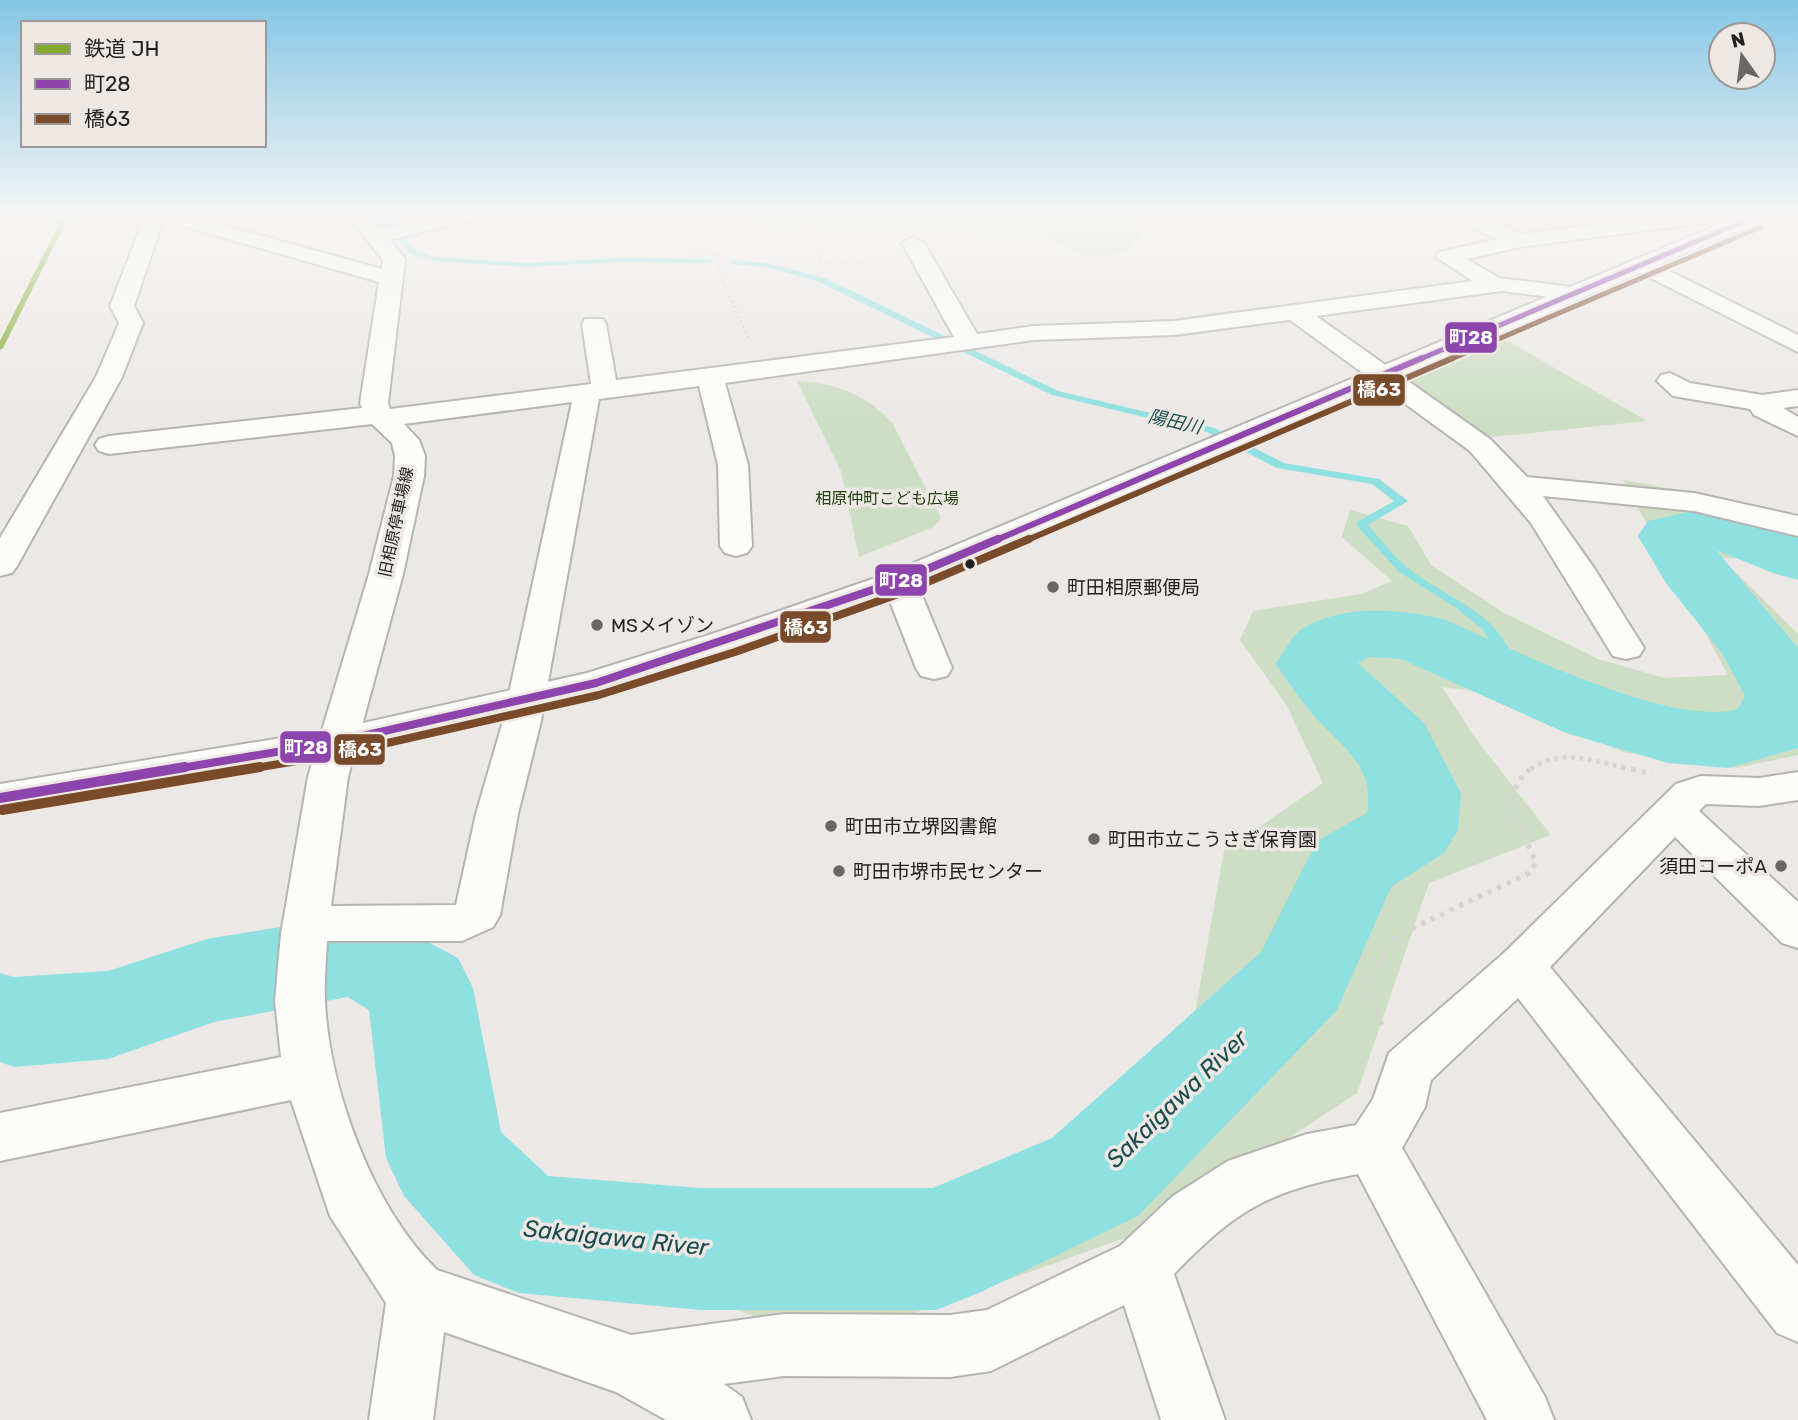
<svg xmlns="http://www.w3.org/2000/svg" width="1798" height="1420" font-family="Rubik,'Noto Sans JP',sans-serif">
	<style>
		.green { fill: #cedec4 }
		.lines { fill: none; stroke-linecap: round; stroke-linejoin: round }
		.stream { fill: #8fe0e0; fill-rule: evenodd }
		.river { fill: #8fe0e0; fill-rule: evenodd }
		.minor-casing { stroke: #b6b4b2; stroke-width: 4 }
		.major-casing { stroke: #b6b4b2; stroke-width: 4 }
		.path-far2 { stroke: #d5d4d3; stroke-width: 2.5; stroke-dasharray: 2 3.5; stroke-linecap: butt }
		.path-far1 { stroke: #d5d4d3; stroke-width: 4.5; stroke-dasharray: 3.5 5; stroke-linecap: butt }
		.path { stroke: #d5d4d3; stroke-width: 5; stroke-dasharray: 4.5 6; stroke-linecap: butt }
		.minor { fill: #fcfcfb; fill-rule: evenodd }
		.major { fill: #fcfcfb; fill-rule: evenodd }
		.bus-1-far3-casing { stroke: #ede8e4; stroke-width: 9 }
		.bus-1-far2-casing { stroke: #ede8e4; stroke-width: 10 }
		.bus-1-far1-casing { stroke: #ede8e4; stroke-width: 13 }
		.bus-1-casing { stroke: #ede8e4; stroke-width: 16 }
		.bus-2-far3-casing { stroke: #ede8e4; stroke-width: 9 }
		.bus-2-far2-casing { stroke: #ede8e4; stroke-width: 10 }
		.bus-2-far1-casing { stroke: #ede8e4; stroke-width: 13 }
		.bus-2-casing { stroke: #ede8e4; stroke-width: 16 }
		.bus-1-far3 { stroke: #8e44ad; stroke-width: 5 }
		.bus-1-far2 { stroke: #8e44ad; stroke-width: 6 }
		.bus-1-far1 { stroke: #8e44ad; stroke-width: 8 }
		.bus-1 { stroke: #8e44ad; stroke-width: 10 }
		.bus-2-far3 { stroke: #7a4b2a; stroke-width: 5 }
		.bus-2-far2 { stroke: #7a4b2a; stroke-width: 6 }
		.bus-2-far1 { stroke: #7a4b2a; stroke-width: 8 }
		.bus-2 { stroke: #7a4b2a; stroke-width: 10 }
		.rail-1-casing { stroke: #ede8e4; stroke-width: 6 }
		.rail-1 { fill: #82ab2e; fill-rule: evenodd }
		.bus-dot { fill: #23211f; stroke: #ede8e4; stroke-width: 2.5 }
		.poi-dot { fill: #696765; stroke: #ede8e4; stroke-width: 2.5 }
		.labels { text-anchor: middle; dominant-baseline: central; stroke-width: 7; stroke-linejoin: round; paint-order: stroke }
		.far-park-label { font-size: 16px; fill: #234213; stroke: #ede8e4 }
		.far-street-label { font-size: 16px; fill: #23211f; stroke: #ede8e4 }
		.far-water-label { font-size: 18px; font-style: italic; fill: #1a4e4f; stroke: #ede8e4 }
		.poi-label { font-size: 19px; fill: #23211f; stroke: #ede8e4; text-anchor: start }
		.near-water-label { font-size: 24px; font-style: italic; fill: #1a4e4f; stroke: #ede8e4 }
		.line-badge { stroke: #ede8e4; stroke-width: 2.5 }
		.badge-label { font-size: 19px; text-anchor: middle; font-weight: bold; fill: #fff }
	</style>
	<rect width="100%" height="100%" fill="#ebe8e6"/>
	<!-- green -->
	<path class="green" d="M755 216H1116L1142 236 1126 253 1084 256 1043 235 998 237 970 227 751 225Z
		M1504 339 1647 421 1482 438 1406 383Z
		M797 381C836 383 866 394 893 424L941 518 934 527 859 557 841 471Z
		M1623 480 1673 489 1798 521V572L1764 559 1721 558 1798 634V755L1736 768 1623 752 1489 693 1442 687 1476 739 1551 835 1429 883 1357 1093 1150 1229 906 1316 762 1320 645 1272 1155 1183 1233 1101 1192 1030 1224 851 1323 783 1287 706 1240 640 1253 611 1361 594 1392 581 1342 537 1350 510 1408 526 1431 565 1504 613 1598 659 1665 678 1728 675Z"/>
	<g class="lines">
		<!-- stream -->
		<path class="stream" d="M375 216H383L394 227V231H388Z
			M401 237 417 250 435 257 525 263 623 258 709 259 713 261 709 263 623 262 525 267 434 261 411 254 397 239Z
			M734 260 767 263 825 278 1058 391 1214 428 1284 463 1379 479 1408 501 1368 525C1382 541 1396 559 1413 572 1467 610 1496 609 1523 678L1521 681H1511L1501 657 1482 629 1456 608 1399 572 1357 526V522L1394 501 1372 484 1277 468 1207 432 1052 395 819 282 767 267 731 264 730 262Z"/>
		<!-- river -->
		<path class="river" d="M1705 508 1761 518 1798 532V580L1773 573 1716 550 1798 648V748L1728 768 1668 763 1566 733 1401 659 1369 657 1358 663 1424 723 1461 793 1458 830 1444 853 1391 887 1337 1010 1138 1216 981 1292 936 1310H701L519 1293 474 1275 404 1196 386 1158 369 1010 348 997 214 1022 108 1059 14 1067 0 1062V973L14 977 108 971 207 939 361 914 398 926 458 958 473 988 501 1132 548 1176 701 1188H933L1052 1138 1261 952 1317 841 1367 813C1375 766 1343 748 1315 717 1301 701 1288 682 1276 664 1284 652 1294 632 1307 626 1349 604 1399 609 1443 619 1511 648 1669 728 1738 709L1745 696 1722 653 1666 583 1638 536 1648 521Z"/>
		<!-- minor casing -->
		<g class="minor-casing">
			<path id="minor" d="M149 216 160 217 163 221 134 306 143 323 122 377 17 566 12 573 0 576V538L96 377 119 323 110 306 143 221Z
				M171 216H190L382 269 383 260 348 216H369L381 230 441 216H476L473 220 390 240 405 259 388 403 390 409 591 384 582 324 585 319H603L606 324 616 380 954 337 902 243 913 237 924 243 977 334 1034 326 1174 321 1473 281 1436 257 1439 252 1498 239 1454 220 1451 216H1478L1522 234 1665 216H1721L1711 222 1520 247 1467 259 1499 278 1580 288 1584 293 1580 298 1572 300 1502 291 1316 316 1490 439 1527 477 1694 493 1798 516V536L1694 511 1543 496 1594 568 1644 648 1639 656 1626 659 1613 656 1531 523 1470 451 1290 320 1174 335 1034 340 725 383 748 465 752 546 747 553 736 556 725 553 720 546 718 465 699 386 599 399 541 721 518 814 500 915 493 927 462 941H327C326 961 324 981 325 1001 329 1089 373 1208 437 1270L631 1335 784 1314 950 1315 987 1310 1120 1246 1173 1196 1228 1161 1307 1134 1356 1125 1373 1099 1389 1053 1504 953 1676 784 1701 776 1759 778 1798 772V800L1759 806 1706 804 1699 811 1798 902V948L1782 943 1675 837 1550 967 1798 1265V1342L1777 1333 1518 998 1431 1080 1425 1107 1402 1148 1545 1397 1554 1420H1487L1358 1174C1268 1191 1237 1209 1174 1274L1225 1420H1161L1124 1305 991 1371 950 1377 784 1376 724 1384 742 1397 751 1420H666L616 1392 444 1332 433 1420H369L386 1303 330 1216 291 1100 0 1161V1113L281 1057 275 1001 281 934 308 777 369 574 394 476 395 456 392 443 372 424 109 454 99 451 95 445 99 439 109 436 362 408 360 403 379 282 172 223 169 219ZM572 402 503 721 476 814 456 905 331 906 348 777 403 574 424 476 425 456 419 440 404 424Z
				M1784 216H1798V224Z
				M1641 257 1798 335V352L1633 269 1630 264Z
				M1670 373 1690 383 1762 395 1798 390V406L1783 408 1798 417V436L1754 415 1750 409 1673 396 1657 381 1661 375Z
				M899 571 911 574 916 581 952 668 947 676 934 679 921 676 916 668 882 581 887 574Z"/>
		</g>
		<!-- major casing -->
		<g class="major-casing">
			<path id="major" d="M1739 216H1766L1763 220 911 588 744 648 609 691 336 755 0 812V784L336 729 587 673 718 632 887 574Z"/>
		</g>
		<!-- path-far2 -->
		<path class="path-far2" d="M648 216 643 219 668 226C679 250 693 253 719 255V272L748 338
			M13 220 16 216
			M676 244H819L820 262H886"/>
		<!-- path-far1 -->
		<path class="path-far1" d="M1531 769C1561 747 1596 762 1629 769"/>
		<!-- path -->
		<path class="path" d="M1621 767 1652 774
			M1382 1025 1370 993 1373 974 1394 937 1529 873 1536 863C1522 827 1495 795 1533 767"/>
		<!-- minor -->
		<use href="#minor" class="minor"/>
		<!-- major -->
		<use href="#major" class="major"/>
		<!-- bus-1-far3 casing -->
		<g class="bus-1-far3-casing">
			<path id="bus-1-far3" d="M1418 360 1756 216"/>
		</g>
		<!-- bus-1-far2 casing -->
		<g class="bus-1-far2-casing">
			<path id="bus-1-far2" d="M994 541 1422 358"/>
		</g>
		<!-- bus-1-far1 casing -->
		<g class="bus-1-far1-casing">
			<path id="bus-1-far1" d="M175 769 336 742 596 683 899 581 998 539"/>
		</g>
		<!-- bus-1 casing -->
		<g class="bus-1-casing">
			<path id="bus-1" d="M0 798 185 767"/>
		</g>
		<!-- bus-2-far3 casing -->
		<g class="bus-2-far3-casing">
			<path id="bus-2-far3" d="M1449 360 1761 227"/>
		</g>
		<!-- bus-2-far2 casing -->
		<g class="bus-2-far2-casing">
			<path id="bus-2-far2" d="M1025 541 1453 358"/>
		</g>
		<!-- bus-2-far1 casing -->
		<g class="bus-2-far1-casing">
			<path id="bus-2-far1" d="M249 769 339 754 599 695 735 652 904 592 1029 539"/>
		</g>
		<!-- bus-2 casing -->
		<g class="bus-2-casing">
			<path id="bus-2" d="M2 810 260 767"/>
		</g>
		<!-- bus-1-far3 -->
		<use href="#bus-1-far3" class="bus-1-far3"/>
		<!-- bus-1-far2 -->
		<use href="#bus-1-far2" class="bus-1-far2"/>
		<!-- bus-1-far1 -->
		<use href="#bus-1-far1" class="bus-1-far1"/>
		<!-- bus-1 -->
		<use href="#bus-1" class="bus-1"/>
		<!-- bus-2-far3 -->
		<use href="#bus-2-far3" class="bus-2-far3"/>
		<!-- bus-2-far2 -->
		<use href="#bus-2-far2" class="bus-2-far2"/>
		<!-- bus-2-far1 -->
		<use href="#bus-2-far1" class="bus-2-far1"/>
		<!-- bus-2 -->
		<use href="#bus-2" class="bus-2"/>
		<!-- rail-1 casing -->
		<g class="rail-1-casing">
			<path id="rail-1" d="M63 216H69L3 348 0 350V341Z"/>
		</g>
		<!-- rail-1 -->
		<use href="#rail-1" class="rail-1"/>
	</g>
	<!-- sky -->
	<linearGradient id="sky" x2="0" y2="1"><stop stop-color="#84c6e5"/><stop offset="0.52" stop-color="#f6f5f4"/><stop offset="1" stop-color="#f6f5f4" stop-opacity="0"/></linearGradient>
	<rect width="1798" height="415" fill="url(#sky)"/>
	<!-- markers -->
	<circle class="bus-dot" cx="970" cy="564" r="6"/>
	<g class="poi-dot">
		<circle cx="1053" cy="587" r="7"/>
		<circle cx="597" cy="625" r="7"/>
		<circle cx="831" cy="826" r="7"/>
		<circle cx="1094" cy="839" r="7"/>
		<circle cx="1781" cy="866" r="7"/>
		<circle cx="839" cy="871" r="7"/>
	</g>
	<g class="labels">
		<!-- far-park labels -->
		<g class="far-park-label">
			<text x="887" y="498">相原仲町こども広場</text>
		</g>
		<!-- far-street labels -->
		<g class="far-street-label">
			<text transform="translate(396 522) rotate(-78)">旧相原停車場線</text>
		</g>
		<!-- far-water labels -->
		<g class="far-water-label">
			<text transform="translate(1175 422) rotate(13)">陽田川</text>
		</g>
		<!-- poi labels -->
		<g class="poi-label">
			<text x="1067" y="587">町田相原郵便局</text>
			<text x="611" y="625">MSメイゾン</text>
			<text x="845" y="826">町田市立堺図書館</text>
			<text x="1108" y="839">町田市立こうさぎ保育園</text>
			<text x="1767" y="866" text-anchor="end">須田コーポA</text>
			<text x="853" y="871">町田市堺市民センター</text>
		</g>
		<!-- near-water labels -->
		<g class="near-water-label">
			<text transform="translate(1177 1099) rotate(-44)">Sakaigawa River</text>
			<text transform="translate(616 1238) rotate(6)">Sakaigawa River</text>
		</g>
	</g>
	<g class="line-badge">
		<rect x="1444" y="321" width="54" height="33" rx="7" fill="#8e44ad"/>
		<rect x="1352" y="373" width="54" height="34" rx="7" fill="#7a4b2a"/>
		<rect x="874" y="563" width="54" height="34" rx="7" fill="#8e44ad"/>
		<rect x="779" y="610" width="53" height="34" rx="7" fill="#7a4b2a"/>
		<rect x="279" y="730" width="53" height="34" rx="7" fill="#8e44ad"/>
		<rect x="333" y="733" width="53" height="33" rx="7" fill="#7a4b2a"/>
	</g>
	<g class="badge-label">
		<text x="1471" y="344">町28</text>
		<text x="1379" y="396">橋63</text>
		<text x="901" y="587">町28</text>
		<text x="806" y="634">橋63</text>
		<text x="306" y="754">町28</text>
		<text x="360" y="756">橋63</text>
	</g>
	<!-- legend -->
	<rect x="21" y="21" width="245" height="126" fill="#ede8e4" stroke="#9c9895" stroke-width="2"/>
	<rect x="35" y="44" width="35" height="10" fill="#82ab2e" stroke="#9c9895" stroke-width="2"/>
	<text x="84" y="56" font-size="21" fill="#23211f">鉄道 JH</text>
	<rect x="35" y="79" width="35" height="10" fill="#8e44ad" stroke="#9c9895" stroke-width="2"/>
	<text x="84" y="91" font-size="21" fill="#23211f">町28</text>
	<rect x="35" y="114" width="35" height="10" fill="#7a4b2a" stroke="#9c9895" stroke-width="2"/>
	<text x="84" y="126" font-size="21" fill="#23211f">橋63</text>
	<!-- north arrow -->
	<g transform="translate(1742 56) rotate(346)"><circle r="33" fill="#ede8e4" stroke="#9c9895" stroke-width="2"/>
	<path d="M0-5L12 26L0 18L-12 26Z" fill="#696765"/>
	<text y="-10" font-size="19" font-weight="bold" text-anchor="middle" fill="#23211f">N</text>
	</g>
</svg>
